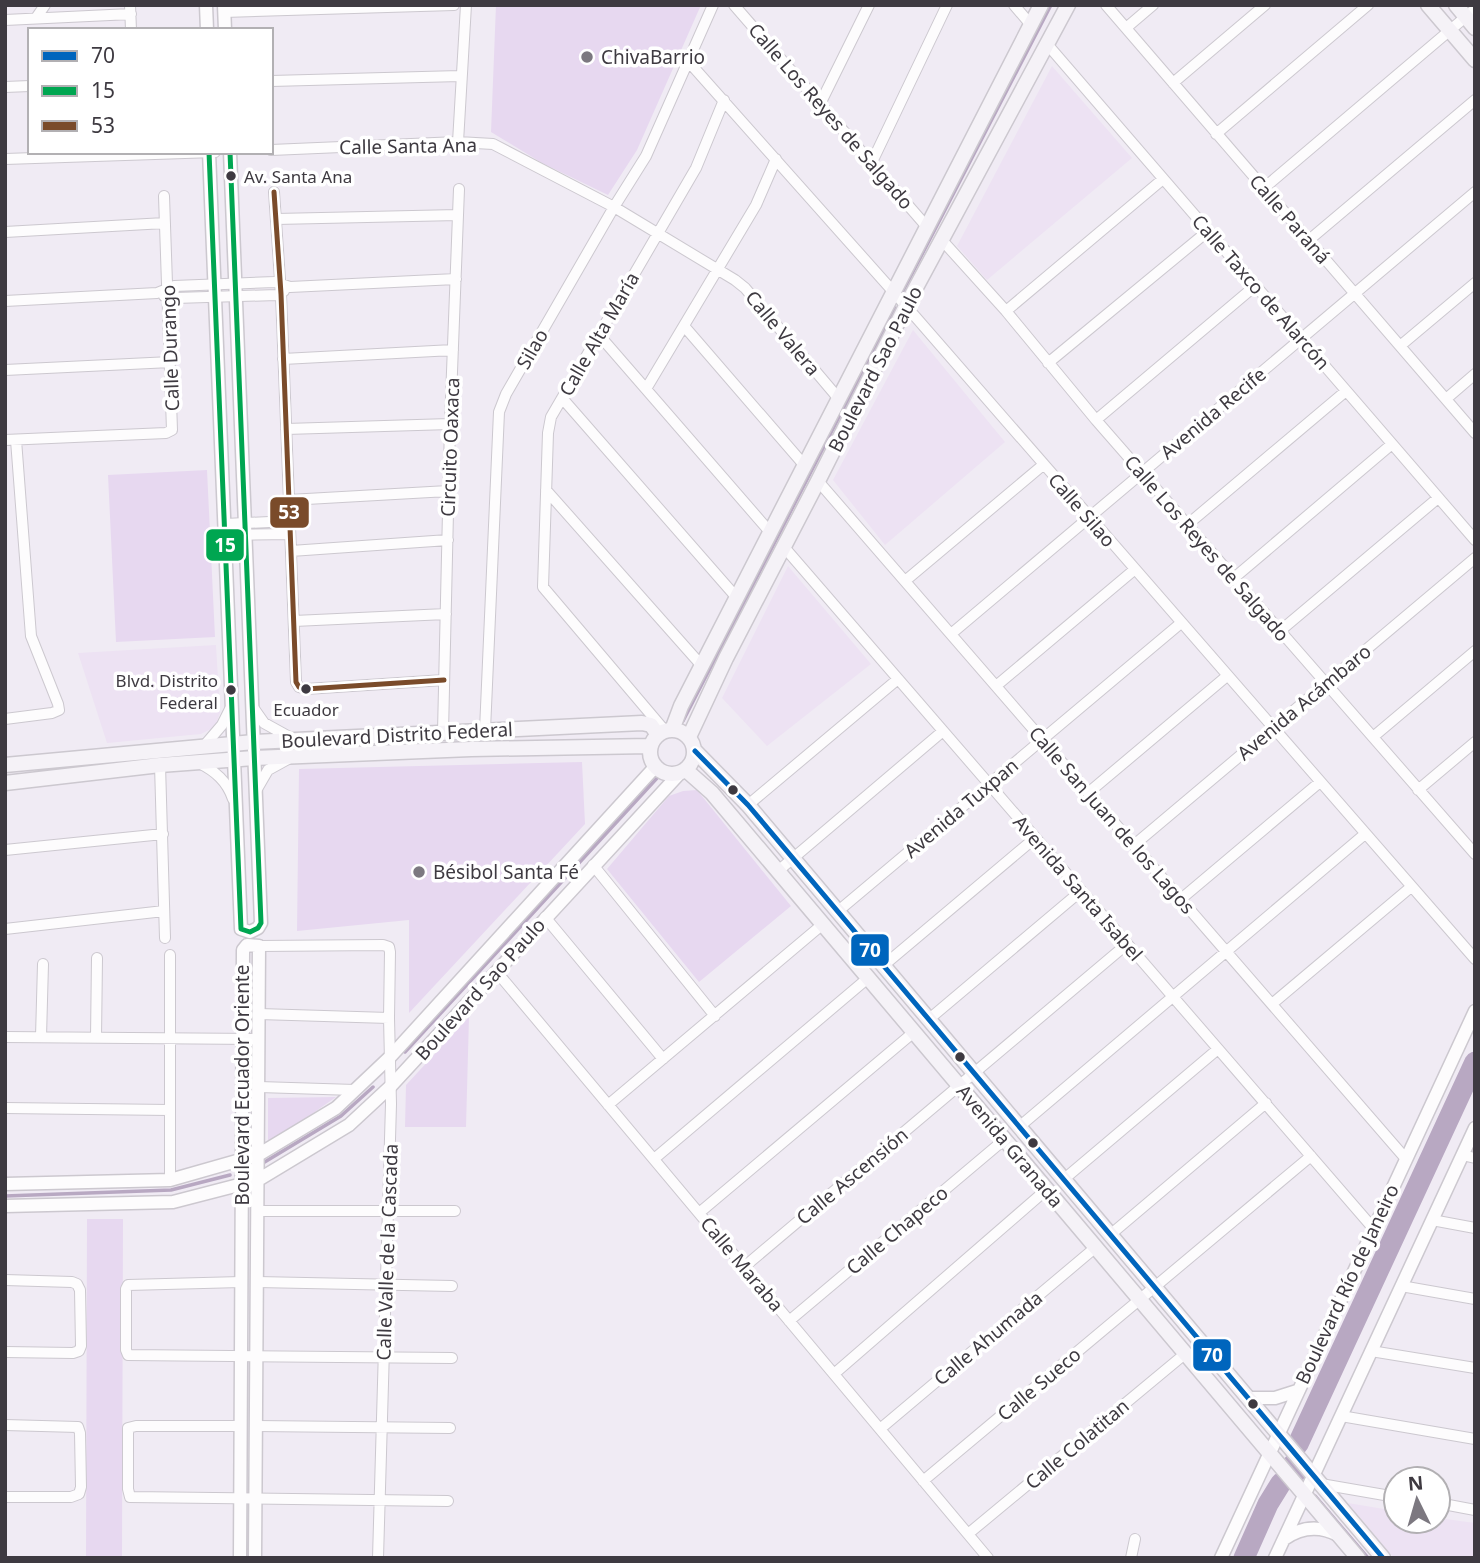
<svg xmlns="http://www.w3.org/2000/svg" width="1480" height="1563" font-family="'Noto Sans',sans-serif">
	<style>
		.built { fill: #ede2f3 }
		.green { fill: #e7d8f0 }
		.lines { fill: none; stroke-linecap: round; stroke-linejoin: round }
		.stream { stroke: #b8a8c2; stroke-width: 3.5 }
		.river { stroke: #b8a8c2; stroke-width: 21 }
		.minor-casing { stroke: #ccc8cf; stroke-width: 12 }
		.tertiary-casing { stroke: #ccc8cf; stroke-width: 15 }
		.secondary-casing { stroke: #ccc8cf; stroke-width: 17 }
		.minor { stroke: #fdfcfd; stroke-width: 10 }
		.tertiary { stroke: #fdfcfd; stroke-width: 12 }
		.secondary { stroke: #f5f2f7; stroke-width: 14 }
		.bus-1-casing { stroke: #fff; stroke-width: 10 }
		.bus-2-casing { stroke: #fff; stroke-width: 10 }
		.bus-3-casing { stroke: #fff; stroke-width: 10 }
		.bus-1 { stroke: #0065bd; stroke-width: 5 }
		.bus-2 { stroke: #00a651; stroke-width: 5 }
		.bus-3 { stroke: #7a4b2a; stroke-width: 5 }
		.poi-dot { fill: #7c7880; stroke: #fff; stroke-width: 2.5 }
		.bus-dot { fill: #3e3a41; stroke: #fff; stroke-width: 2.5 }
		.labels { text-anchor: middle; dominant-baseline: central; stroke-width: 7; stroke-linejoin: round; paint-order: stroke }
		.bus-label { font-size: 17px; fill: #3e3a41; stroke: #fff; text-anchor: start }
		.poi-label { font-size: 19px; fill: #3e3a41; stroke: #fff; text-anchor: start }
		.street-label { font-size: 19px; fill: #3e3a41; stroke: #fff }
		.line-badge { stroke: #fff; stroke-width: 2.5 }
		.badge-label { font-size: 19px; text-anchor: middle; font-weight: bold; fill: #fff }
	</style>
	<rect width="100%" height="100%" fill="#f0ebf4"/>
	<!-- built -->
	<path class="built" d="M1052 66 1132 158 987 280 957 246Z
		M913 330 1005 442 885 545 833 480Z
		M788 566 871 664 767 746 722 698Z
		M216 645 220 713 215 727 201 734 107 743 78 653Z
		M1348 1503 1396 1511V1521H1438V1518L1475 1523V1558H1394Z"/>
	<!-- green -->
	<path class="green" d="M496 5H701L637 150 608 195 542 163 491 132Z
		M207 470 215 637 116 642 108 475Z
		M582 762 585 824 409 1013V920L297 931 299 769Z
		M697 790 791 906 699 982 607 869 669 796 683 791Z
		M469 1017 466 1127H405L406 1085Z
		M336 1097 299 1123 268 1141V1098Z
		M87 1219H123L122 1558H86Z"/>
	<g class="lines">
		<!-- stream -->
		<path class="stream" d="M902 293 1051 5
			M683 721 895 308
			M405 1052 658 777
			M263 1163 341 1116 373 1087
			M5 1196 171 1190 230 1175
			M1315 1496 1368 1558"/>
		<!-- river -->
		<path class="river" d="M1298 1444 1475 1062
			M1290 1471 1296 1472 1293 1464
			M1244 1558 1268 1504 1281 1483"/>
		<!-- minor casing -->
		<g class="minor-casing">
			<path id="minor" d="M130 5 131 30
				M734 5 927 227
				M1014 5 1031 25
				M1106 5 1475 433
				M224 12 454 5
				M36 18 45 5
				M5 20 131 14
				M1126 28 1153 5
				M1047 44 1475 540
				M688 61 906 306 1475 959
				M271 81 460 76
				M1173 83 1265 5
				M5 87 30 86
				M820 104 869 5
				M1216 134 1368 5
				M458 142 466 5
				M271 150 458 142 493 144 614 207 735 280 745 288 839 399
				M5 159 215 152
				M872 162 947 5
				M1264 188 1475 9
				M274 192 281 294 296 682 299 687 306 689 444 680
				M276 219 458 215
				M5 232 165 223
				M941 239 1006 311 1096 420 1475 854
				M1309 240 1475 100
				M164 296 175 298 277 295 284 291
				M5 301 157 293 174 286 275 282 290 287 456 279
				M1006 311 1163 179
				M684 326 805 466
				M599 335 770 532
				M1400 346 1475 283
				M283 359 453 350
				M1048 363 1208 231
				M5 370 171 362
				M646 389 756 205 776 159
				M562 398 737 598
				M1446 399 1475 374
				M1096 420 1255 286
				M286 429 450 424
				M5 440 166 433 172 430 164 196
				M818 481 1406 1159
				M546 490 702 666
				M289 500 448 491
				M225 524 290 521
				M1187 525 1346 391
				M225 535 290 534
				M784 547 1373 1228
				M291 551 448 540
				M1234 578 1392 444
				M905 581 1043 465
				M294 621 446 614
				M1280 631 1438 498
				M951 634 1475 192
				M996 686 1134 570
				M252 706 264 723 293 739
				M5 719 52 713 59 710 58 704 31 636 16 440
				M485 730 499 412 506 394 614 207 646 156 713 5
				M665 731 543 587 548 433 551 417 696 168 724 100
				M443 732 450 424 459 189
				M1373 737 1475 651
				M204 746 222 725 231 707
				M199 763C215 771 227 781 233 799
				M160 765 165 938
				M257 789 268 770 288 759
				M1418 790 1475 742
				M1088 793 1227 676
				M748 805 898 679
				M1134 845 1475 558
				M5 850 163 834
				M593 865 715 1016
				M778 871 943 731
				M1181 899 1320 782
				M837 912 1181 623
				M545 917 663 1059
				M5 929 164 911
				M259 946 383 945 389 947 390 952 389 1018 391 1104 378 1558
				M883 966 1035 838
				M496 971 988 1558
				M1272 1004 1411 887
				M259 1014 389 1018
				M928 1020 1081 891
				M5 1037 259 1039
				M41 1037 43 964
				M96 1038 97 958
				M259 1087 355 1090
				M608 1105 823 924
				M5 1108 170 1110
				M1019 1127 1365 834
				M1462 1155 1475 1158
				M654 1159 868 978
				M170 1180V955
				M1063 1180 1218 1049
				M258 1211H455
				M699 1213 914 1032
				M1432 1220 1475 1228
				M1110 1235 1266 1103
				M744 1267 1127 944
				M5 1280 72 1282 77 1284 80 1290 81 1346 79 1351 73 1353 5 1352
				M241 1282 128 1285 126 1289V1350L128 1355 452 1358
				M257 1282 452 1286
				M1401 1286 1475 1299
				M789 1321 1005 1139
				M1371 1351 1475 1368
				M834 1374 1046 1190
				M1341 1416 1475 1439
				M5 1425 78 1427 80 1433 81 1487 79 1494 71 1497H5
				M241 1426H136L128 1428V1489L130 1497 448 1501
				M256 1426 450 1428
				M880 1429 1096 1247
				M923 1481 1311 1156
				M1321 1484 1396 1497
				M1438 1503 1475 1510
				M968 1534 1186 1353
				M1131 1558 1135 1539"/>
		</g>
		<!-- tertiary casing -->
		<g class="tertiary-casing">
			<path id="tertiary" d="M206 5 207 30
				M224 5 225 30
				M209 152 241 929 250 932 258 928 261 923 230 152
				M5 1184 170 1180 258 1155 336 1108 391 1056 655 767
				M5 1206 173 1202 258 1180 349 1125 391 1086 680 773
				M1248 1398H1275L1297 1391
				M1284 1539C1301 1527 1319 1525 1338 1535
				M240 1558 243 950 247 945 259 946 255 1558
				M1221 1558 1475 1011
				M1275 1558 1475 1128"/>
		</g>
		<!-- secondary casing -->
		<g class="secondary-casing">
			<path id="secondary" d="M1428 5 1475 60
				M1456 5 1475 28
				M650 752a22 22 0 1 1 44 0a22 22 0 1 1-44 0Z
				M672 730 681 706 1041 5
				M689 737 726 658 818 481 906 306 1068 5
				M695 751 748 805 1383 1558
				M5 765 254 742 642 723 651 725 658 735
				M686 770 712 793 1358 1558
				M5 783 160 765 254 758 471 749 650 746"/>
		</g>
		<!-- minor -->
		<use href="#minor" class="minor"/>
		<!-- tertiary -->
		<use href="#tertiary" class="tertiary"/>
		<!-- secondary -->
		<use href="#secondary" class="secondary"/>
		<!-- bus-1 casing -->
		<g class="bus-1-casing">
			<path id="bus-1" d="M695 751 748 805 1383 1558"/>
		</g>
		<!-- bus-2 casing -->
		<g class="bus-2-casing">
			<path id="bus-2" d="M209 152 241 929 250 932 258 928 261 923 230 152"/>
		</g>
		<!-- bus-3 casing -->
		<g class="bus-3-casing">
			<path id="bus-3" d="M274 192 281 294 296 682 299 687 306 689 444 680"/>
		</g>
		<!-- bus-1 -->
		<use href="#bus-1" class="bus-1"/>
		<!-- bus-2 -->
		<use href="#bus-2" class="bus-2"/>
		<!-- bus-3 -->
		<use href="#bus-3" class="bus-3"/>
	</g>
	<!-- markers -->
	<g class="poi-dot">
		<circle cx="587" cy="57" r="7"/>
		<circle cx="419" cy="872" r="7"/>
	</g>
	<g class="bus-dot">
		<circle cx="231" cy="176" r="6"/>
		<circle cx="306" cy="689" r="6"/>
		<circle cx="231" cy="690" r="6"/>
		<circle cx="733" cy="790" r="6"/>
		<circle cx="960" cy="1057" r="6"/>
		<circle cx="1033" cy="1143" r="6"/>
		<circle cx="1253" cy="1404" r="6"/>
	</g>
	<g class="labels">
		<!-- bus labels -->
		<g class="bus-label">
			<text x="244" y="176">Av. Santa Ana</text>
			<text x="218" y="680" text-anchor="end">Blvd. Distrito<tspan x="218" dy="22">Federal</tspan></text>
			<text x="306" y="709" text-anchor="middle">Ecuador</text>
		</g>
		<!-- poi labels -->
		<g class="poi-label">
			<text x="601" y="57">ChivaBarrio</text>
			<text x="433" y="872">Bésibol Santa Fé</text>
		</g>
		<!-- street labels -->
		<g class="street-label">
			<text transform="translate(831 116) rotate(49)">Calle Los Reyes de Salgado</text>
			<text transform="translate(408 146) rotate(-1)">Calle Santa Ana</text>
			<text transform="translate(1290 219) rotate(49)">Calle Paraná</text>
			<text transform="translate(1261 292) rotate(49)">Calle Taxco de Alarcón</text>
			<text transform="translate(783 333) rotate(50)">Calle Valera</text>
			<text transform="translate(599 334) rotate(-60)">Calle Alta María</text>
			<text transform="translate(170 348) rotate(-92)">Calle Durango</text>
			<text transform="translate(532 349) rotate(-60)">Silao</text>
			<text transform="translate(875 369) rotate(-63)">Boulevard Sao Paulo</text>
			<text transform="translate(1213 413) rotate(-40)">Avenida Recife</text>
			<text transform="translate(450 447) rotate(-88)">Circuito Oaxaca</text>
			<text transform="translate(1082 510) rotate(49)">Calle Silao</text>
			<text transform="translate(1207 548) rotate(49)">Calle Los Reyes de Salgado</text>
			<text transform="translate(1304 702) rotate(-40)">Avenida Acámbaro</text>
			<text transform="translate(397 735) rotate(-3)">Boulevard Distrito Federal</text>
			<text transform="translate(961 808) rotate(-40)">Avenida Tuxpan</text>
			<text transform="translate(1112 820) rotate(49)">Calle San Juan de los Lagos</text>
			<text transform="translate(1078 888) rotate(49)">Avenida Santa Isabel</text>
			<text transform="translate(480 989) rotate(-48)">Boulevard Sao Paulo</text>
			<text transform="translate(242 1085) rotate(-90)">Boulevard Ecuador Oriente</text>
			<text transform="translate(1010 1146) rotate(50)">Avenida Granada</text>
			<text transform="translate(852 1176) rotate(-40)">Calle Ascensión</text>
			<text transform="translate(897 1230) rotate(-40)">Calle Chapeco</text>
			<text transform="translate(387 1252) rotate(-88)">Calle Valle de la Cascada</text>
			<text transform="translate(742 1264) rotate(50)">Calle Maraba</text>
			<text transform="translate(1347 1284) rotate(-65)">Boulevard Río de Janeiro</text>
			<text transform="translate(988 1338) rotate(-40)">Calle Ahumada</text>
			<text transform="translate(1039 1384) rotate(-40)">Calle Sueco</text>
			<text transform="translate(1077 1444) rotate(-40)">Calle Colatitan</text>
		</g>
	</g>
	<g class="line-badge">
		<rect x="269" y="496" width="41" height="33" rx="7" fill="#7a4b2a"/>
		<rect x="205" y="528" width="40" height="34" rx="7" fill="#00a651"/>
		<rect x="850" y="933" width="40" height="34" rx="7" fill="#0065bd"/>
		<rect x="1192" y="1338" width="40" height="34" rx="7" fill="#0065bd"/>
	</g>
	<g class="badge-label">
		<text x="289" y="519">53</text>
		<text x="225" y="552">15</text>
		<text x="870" y="957">70</text>
		<text x="1212" y="1362">70</text>
	</g>
	<!-- border -->
	<rect width="1480" height="1563" fill="none" stroke="#3e3a41" stroke-width="14"/>
	<!-- legend -->
	<rect x="28" y="28" width="245" height="126" fill="#ffffff" stroke="#b2b0b3" stroke-width="2"/>
	<rect x="42" y="51" width="35" height="10" fill="#0065bd" stroke="#b2b0b3" stroke-width="2"/>
	<text x="91" y="63" font-size="21" fill="#3e3a41">70</text>
	<rect x="42" y="86" width="35" height="10" fill="#00a651" stroke="#b2b0b3" stroke-width="2"/>
	<text x="91" y="98" font-size="21" fill="#3e3a41">15</text>
	<rect x="42" y="121" width="35" height="10" fill="#7a4b2a" stroke="#b2b0b3" stroke-width="2"/>
	<text x="91" y="133" font-size="21" fill="#3e3a41">53</text>
	<!-- north arrow -->
	<g transform="translate(1417 1500) rotate(355)"><circle r="33" fill="#ffffff" stroke="#b2b0b3" stroke-width="2"/>
	<path d="M0-5L12 26L0 18L-12 26Z" fill="#7c7880"/>
	<text y="-10" font-size="19" font-weight="bold" text-anchor="middle" fill="#3e3a41">N</text>
	</g>
</svg>
